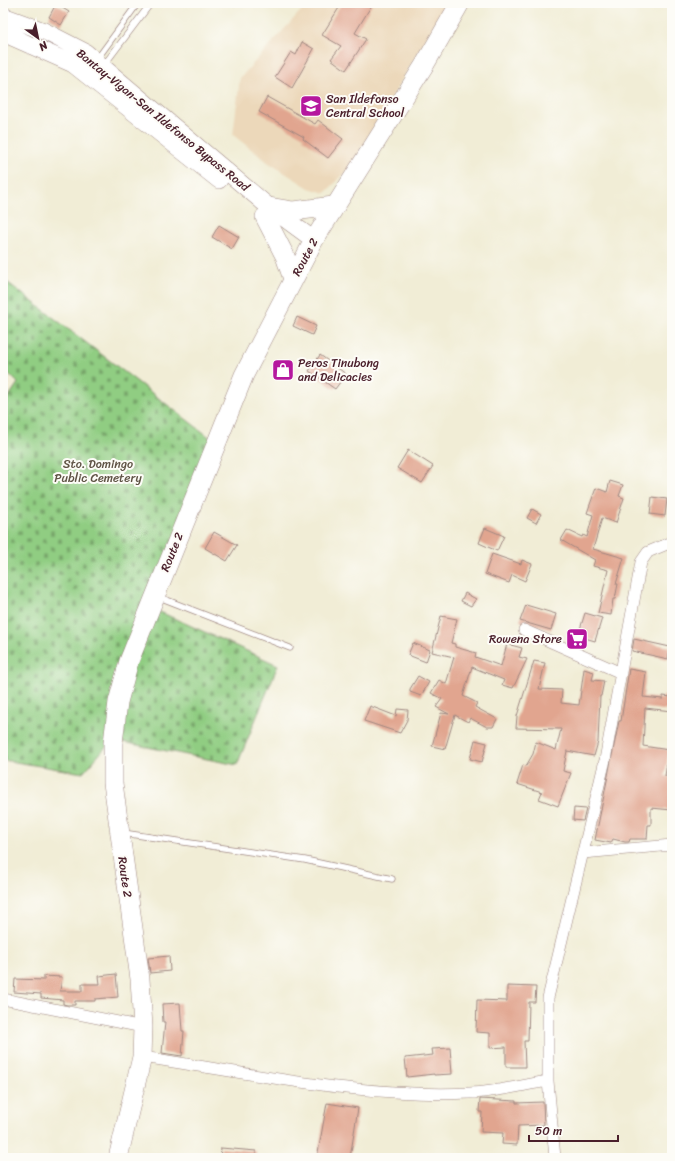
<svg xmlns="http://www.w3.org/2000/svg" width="675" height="1161" font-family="Sriracha,sans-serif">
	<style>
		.built { fill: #ecd8ba }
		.cemetery { fill: url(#cemetery-stones); stroke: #6d7656 }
		.building { fill: #e1a58f }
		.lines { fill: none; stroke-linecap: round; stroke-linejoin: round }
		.lane-casing { stroke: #9e8680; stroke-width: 7 }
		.street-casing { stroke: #9e8680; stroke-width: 12 }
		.primary-casing { stroke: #9e8680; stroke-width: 18 }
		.highway-casing { stroke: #9e8680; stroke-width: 20 }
		.lane { stroke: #fff; stroke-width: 5.5 }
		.street { stroke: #fff; stroke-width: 11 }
		.primary { stroke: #fff; stroke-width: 17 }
		.highway { stroke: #fff; stroke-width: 19 }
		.labels { text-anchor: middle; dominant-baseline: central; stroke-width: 4; stroke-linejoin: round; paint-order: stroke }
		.poi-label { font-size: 12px; fill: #4a1f2b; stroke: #fdfcf7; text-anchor: start }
		.street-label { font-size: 12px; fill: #4a1f2b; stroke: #fdfcf7 }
		.park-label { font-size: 12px; fill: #5f5345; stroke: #fdfcf7 }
	</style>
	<defs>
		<pattern id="cemetery-stones" width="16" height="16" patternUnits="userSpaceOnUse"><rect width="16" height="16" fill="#90cd82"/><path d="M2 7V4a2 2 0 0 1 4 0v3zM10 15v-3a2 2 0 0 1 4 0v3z" fill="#78a66b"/></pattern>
	</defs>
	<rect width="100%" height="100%" fill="#fdfcf7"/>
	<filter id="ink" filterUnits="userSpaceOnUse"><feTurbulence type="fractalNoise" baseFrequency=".025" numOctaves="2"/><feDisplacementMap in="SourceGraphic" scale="8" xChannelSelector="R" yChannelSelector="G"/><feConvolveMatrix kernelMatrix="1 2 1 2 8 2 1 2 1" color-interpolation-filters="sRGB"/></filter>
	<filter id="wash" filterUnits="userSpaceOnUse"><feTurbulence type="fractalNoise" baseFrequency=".012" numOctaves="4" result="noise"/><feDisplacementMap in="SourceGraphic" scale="16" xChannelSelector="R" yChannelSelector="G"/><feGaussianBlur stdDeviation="0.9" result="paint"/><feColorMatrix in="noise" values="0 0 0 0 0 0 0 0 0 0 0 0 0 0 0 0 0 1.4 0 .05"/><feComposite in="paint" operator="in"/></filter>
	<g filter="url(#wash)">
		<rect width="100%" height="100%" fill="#f1edd6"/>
		<!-- built -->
		<path class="built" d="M308 3H447L349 169 325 193 309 188 269 163 233 135 240 78Z"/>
		<!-- cemetery -->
		<path class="cemetery" d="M3 279 212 439 149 607 278 665 237 765 112 740 83 773 3 760V405L18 383 3 368Z"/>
		<g id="blocks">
			<!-- building -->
			<path class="building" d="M342 3H373L355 33 366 39 346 70 331 59 341 46 322 35Z
				M56 4 69 12 61 25 49 17Z
				M302 42 314 49 292 88 275 77 291 52 296 55Z
				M267 97 315 124 318 120 343 139 328 158 303 139 304 137 259 112Z
				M219 225 239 237 232 249 212 237Z
				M297 317 316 326 312 335 293 326Z
				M320 355 346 374 335 389 309 371Z
				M408 450 433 466 422 483 397 468Z
				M610 481 623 485 619 496 624 498 616 523 602 518 593 549 624 558 616 584H618L615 599H613L611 615 598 613 608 570 593 566 595 560 561 540 567 530 582 537 583 535 587 537 593 515 587 513 596 488 607 492Z
				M652 497 667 499 665 516 650 514Z
				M532 509 541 514 536 523 527 518Z
				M485 528 504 536 497 551 479 543Z
				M214 532 237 545 227 561 205 548Z
				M492 554 521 564 522 560 532 564 525 581 512 575 509 583 485 574Z
				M465 593 476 599 471 606 461 601Z
				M526 605 556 614 551 630 520 621Z
				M585 613 602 618 595 641 578 636Z
				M441 616 457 619 451 643 455 644V647L476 653 475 657 501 666 507 644 522 648 519 657 527 659 513 688 502 685 504 680 472 667 463 696 477 703 475 707 497 719 493 727H487L470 718 468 722 455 715 445 749 432 746 441 713 449 714 436 707 442 699 431 693 439 680 446 684 454 657 432 652Z
				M634 639 670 647 668 659 632 651Z
				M413 643 430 650 426 662 408 655Z
				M534 661 545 663 539 689 562 690 561 703 579 705 584 669 594 672 592 680 604 681 601 696H600L598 742 594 756 567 751 563 771 571 773 558 806 539 799 542 792 517 784 523 765 526 766 533 754 536 742 556 750 561 729 516 728 517 716Z
				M629 669 646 672 643 697 663 699V696L672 697V711L645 708 643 746 669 750 665 776 672 777V810L651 808V825H648L647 839H630L629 842H625L613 839 611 843 595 840 619 721H621Z
				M418 676 429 682 421 696 410 692V689Z
				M370 706 396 716 397 709 408 710 407 720 400 733 364 721Z
				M475 740 487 743 482 762 470 759Z
				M574 808 586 809 583 821 573 820Z
				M169 956 170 971 150 973 148 958Z
				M116 974 118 997 95 999V1001H75V1005H67L63 1004V1000L41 998V994L14 992 15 979 44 980V976L62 977 60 991H82V984H100L99 976Z
				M507 986 536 987 535 1002H529L528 1041H524L525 1067H506V1047L490 1048V1033L476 1032 477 1000 507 1001Z
				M180 1003 182 1031H184L182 1056 162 1053 165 1022H163L162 1004Z
				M450 1048 452 1074 434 1075V1074L407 1077 405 1058 433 1055 432 1049Z
				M480 1099 516 1101V1103L543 1102 544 1125 518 1126 517 1145 502 1144 503 1133 481 1132 482 1112H479Z
				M327 1103 358 1108 350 1158H317Z
				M221 1148 256 1151V1158H220Z"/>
		</g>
	</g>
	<g filter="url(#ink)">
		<use href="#blocks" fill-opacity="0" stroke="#9e8680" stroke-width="1"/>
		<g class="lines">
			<!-- lane casing -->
			<g class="lane-casing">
				<path id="lane" d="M97 59 138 3
					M104 65 151 3
					M159 597 290 648
					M123 833 305 860 392 879"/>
			</g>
			<!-- street casing -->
			<g class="street-casing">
				<path id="street" d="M524 630 621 673
					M583 853 672 845
					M3 999 143 1027
					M142 1057C250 1073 360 1098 470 1093 496 1092 523 1085 548 1081
					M555 1158 548 1081V998L605 760 641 562 648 552 672 542"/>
			</g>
			<!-- primary casing -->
			<g class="primary-casing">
				<path id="primary" d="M3 16 44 31 85 52 269 207 314 240
					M3 33 73 64 219 180"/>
			</g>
			<!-- highway casing -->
			<g class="highway-casing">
				<path id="highway" d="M269 207 293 211 334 206
					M265 217 285 256 293 279
					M118 1158 142 1057 143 1027 140 979 113 783V743L118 702 129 661 244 375 314 240 425 64 460 3"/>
			</g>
			<!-- lane -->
			<use href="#lane" class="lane"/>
			<!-- street -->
			<use href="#street" class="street"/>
			<!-- primary -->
			<use href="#primary" class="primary"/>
			<!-- highway -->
			<use href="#highway" class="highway"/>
		</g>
	</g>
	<!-- icons -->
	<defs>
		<g id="school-square" transform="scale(1.15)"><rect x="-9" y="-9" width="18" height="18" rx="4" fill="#b5179e" stroke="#fdfcf7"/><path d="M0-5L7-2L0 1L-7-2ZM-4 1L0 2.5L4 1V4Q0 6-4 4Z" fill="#fff"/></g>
		<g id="shop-square" transform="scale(1.15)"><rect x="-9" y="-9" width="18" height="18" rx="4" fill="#b5179e" stroke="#fdfcf7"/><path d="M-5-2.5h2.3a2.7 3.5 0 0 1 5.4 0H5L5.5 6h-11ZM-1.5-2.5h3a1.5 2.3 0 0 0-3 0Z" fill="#fff"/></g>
		<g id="supermarket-square" transform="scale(1.15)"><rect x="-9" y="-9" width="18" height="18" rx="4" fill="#b5179e" stroke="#fdfcf7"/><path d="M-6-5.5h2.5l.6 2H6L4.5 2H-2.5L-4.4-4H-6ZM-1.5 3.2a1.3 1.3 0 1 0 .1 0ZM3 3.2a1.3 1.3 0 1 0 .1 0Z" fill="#fff"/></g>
	</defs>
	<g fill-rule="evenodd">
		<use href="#school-square" x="311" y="106"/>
		<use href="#shop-square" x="283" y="370"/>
		<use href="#supermarket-square" x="577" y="639"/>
	</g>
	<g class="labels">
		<!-- poi labels -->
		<g class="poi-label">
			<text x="326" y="99">San Ildefonso<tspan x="326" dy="14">Central School</tspan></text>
			<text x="298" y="363">Peros Tinubong<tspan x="298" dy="14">and Delicacies</tspan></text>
			<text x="562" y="639" text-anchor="end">Rowena Store</text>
		</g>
		<!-- street labels -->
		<g class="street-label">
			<text transform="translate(163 120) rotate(39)">Bantay-Vigan-San Ildefonso Bypass Road</text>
			<text transform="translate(305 257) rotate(-62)">Route 2</text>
			<text transform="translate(172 552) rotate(-68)">Route 2</text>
			<text transform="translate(125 877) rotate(82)">Route 2</text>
		</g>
		<!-- park labels -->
		<g class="park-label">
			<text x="98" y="464">Sto. Domingo<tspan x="98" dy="14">Public Cemetery</tspan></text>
		</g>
	</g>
	<!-- margin -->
	<rect width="675" height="1161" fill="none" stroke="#fdfcf7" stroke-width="16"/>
	<!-- north arrow -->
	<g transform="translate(38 38) rotate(147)" stroke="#fdfcf7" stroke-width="3" paint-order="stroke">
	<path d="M0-3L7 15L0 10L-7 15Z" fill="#4a1f2b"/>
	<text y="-6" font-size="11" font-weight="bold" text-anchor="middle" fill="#4a1f2b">N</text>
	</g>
	<!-- scale -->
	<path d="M529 1135v6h89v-6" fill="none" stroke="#4a1f2b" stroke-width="2"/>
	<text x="535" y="1135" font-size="12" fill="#4a1f2b" stroke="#fdfcf7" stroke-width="3" paint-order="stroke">50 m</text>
</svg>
